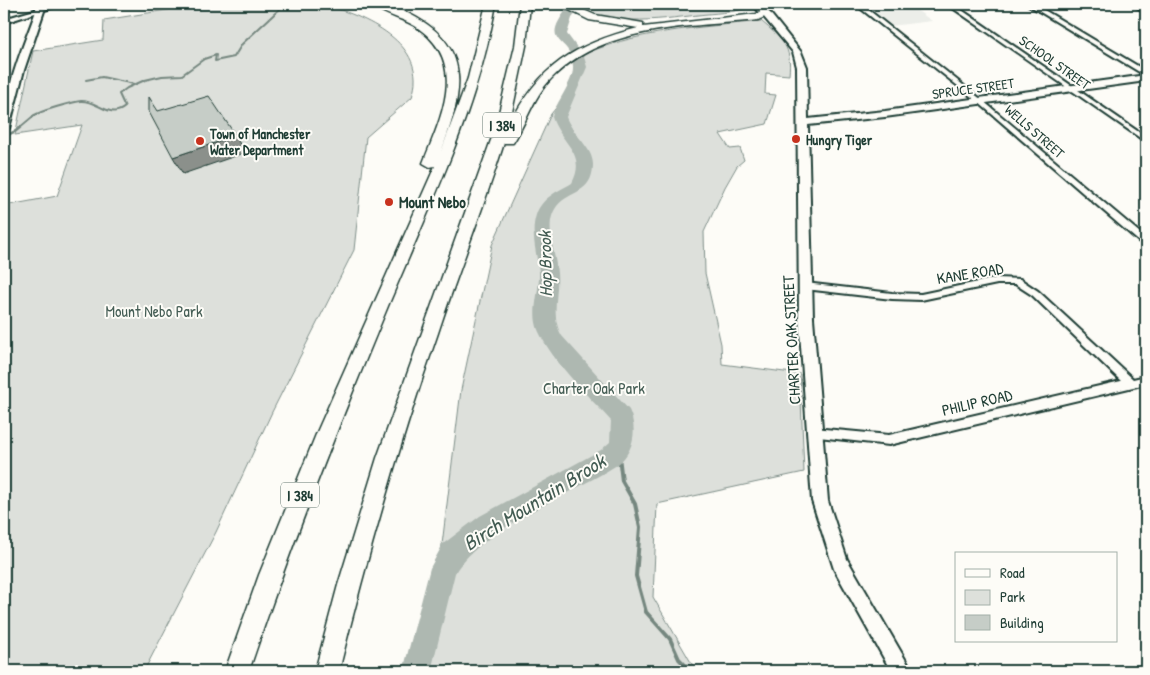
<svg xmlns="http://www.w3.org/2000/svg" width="1150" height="675" font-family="'Patrick Hand',sans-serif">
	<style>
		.built { fill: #eceee9 }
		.green { fill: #dde0db; stroke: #7e8e88 }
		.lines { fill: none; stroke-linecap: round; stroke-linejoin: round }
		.stream-far2 { stroke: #75877f; stroke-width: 2 }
		.stream-far1 { stroke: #75877f; stroke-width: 2.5 }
		.stream { stroke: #75877f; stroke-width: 4 }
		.river { fill: #aeb8b1; fill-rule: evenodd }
		.street-casing { stroke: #1f3d34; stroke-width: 4 }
		.secondary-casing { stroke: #1f3d34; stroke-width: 4 }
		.primary-casing { stroke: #1f3d34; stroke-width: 4 }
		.highway-casing { stroke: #1f3d34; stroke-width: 3 }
		.street { fill: #fdfcf7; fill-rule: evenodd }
		.secondary { fill: #fdfcf7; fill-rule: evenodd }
		.primary { fill: #fdfcf7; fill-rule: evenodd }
		.highway { fill: #fdfcf7; fill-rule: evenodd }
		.shaded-wall { fill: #8b908b; stroke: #1f3d34 }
		.building { fill: #c6cdc7; stroke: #1f3d34 }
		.poi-dot { fill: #c8321e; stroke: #fdfcf7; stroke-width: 2 }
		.labels { text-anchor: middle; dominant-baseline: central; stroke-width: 4; stroke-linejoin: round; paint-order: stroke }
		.far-street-label { font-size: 14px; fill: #1f3d34; stroke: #fdfcf7 }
		.far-poi-label { font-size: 14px; font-weight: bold; fill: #1f3d34; stroke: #fdfcf7; text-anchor: start }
		.shield { fill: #fdfcf7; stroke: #62766e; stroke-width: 1 }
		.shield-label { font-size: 15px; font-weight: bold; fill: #1f3d34 }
		.poi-label { font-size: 16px; font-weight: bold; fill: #1f3d34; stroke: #fdfcf7; text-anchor: start }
		.street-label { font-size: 16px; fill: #1f3d34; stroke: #fdfcf7 }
		.park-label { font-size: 16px; fill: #455e55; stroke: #fdfcf7 }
		.water-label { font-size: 18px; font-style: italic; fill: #435c53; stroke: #fdfcf7 }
		.near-water-label { font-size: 21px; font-style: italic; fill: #435c53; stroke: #fdfcf7 }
	</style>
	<rect width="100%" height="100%" fill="#fdfcf7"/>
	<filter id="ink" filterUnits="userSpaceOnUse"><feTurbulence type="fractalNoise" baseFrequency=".02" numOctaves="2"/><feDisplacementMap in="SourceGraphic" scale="10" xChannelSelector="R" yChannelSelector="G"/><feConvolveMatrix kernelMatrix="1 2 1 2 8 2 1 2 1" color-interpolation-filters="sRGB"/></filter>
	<g filter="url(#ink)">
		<!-- built -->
		<path class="built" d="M862 4H908L932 21 890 26Z"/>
		<!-- green -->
		<path class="green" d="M186 4H322C364 16 430 43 412 97L366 137 354 250 272 412 216 532 144 671H4V397L7 386 4 387V206L57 196 82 125 15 135 33 51 103 40 104 20 179 8Z
			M571 4H745L747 8C731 13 714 13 698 15 655 20 609 27 571 4Z
			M761 21C783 40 792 46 789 75L766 73 765 94 776 95 767 124 720 134 730 149 740 148 744 160 737 166 725 187 704 232 705 273 721 344 722 364 800 374 804 472 657 504 653 597 696 671H422L432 591 440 561 461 390 492 245 551 114C567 94 577 84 576 58 634 30 698 28 761 21Z"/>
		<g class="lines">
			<!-- stream-far2 -->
			<path class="stream-far2" d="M86 80 102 77 134 84
				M33 116C40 111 72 102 81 101 97 100 110 120 125 107L119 94 127 88 145 80 162 76 182 75 204 59 216 55 215 61 234 57 242 44 285 4"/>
			<!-- stream-far1 -->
			<path class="stream-far1" d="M7 135 16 131 35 115"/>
			<!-- stream -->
			<path class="stream" d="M618 448 622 481 635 504 640 527 636 576 646 612 670 639 679 659 686 666 700 671"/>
			<!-- river -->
			<path class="river" d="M571 4H583L572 18 567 34 584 57 587 67 566 117C572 134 594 148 593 166 592 194 570 190 557 206 543 224 556 253 557 273 559 295 550 316 562 336L629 410C638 429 634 452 617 465 572 494 481 529 455 573L431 671H403L430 568 443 544 480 516 601 450 610 442 611 421C588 395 554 364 539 332 530 313 540 292 539 272 537 254 530 233 536 215 542 197 557 192 572 183 588 153 560 143 552 117 556 102 574 81 573 67 573 35 535 47 571 4Z"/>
			<!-- street casing -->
			<g class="street-casing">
				<path id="street" d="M55 4H63L4 23V19Z
					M855 4H861L982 100 1146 238V246L1143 245 978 102Z
					M947 4H953L1146 137V142Z
					M1027 4H1034L1146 71V76Z
					M1131 4H1138L1146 8V12Z
					M997 278 1020 279 1038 291 1133 379 1146 376V384L889 445 810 436 808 433 810 430 814 428 889 435 1121 381 1032 295 1015 284H997L921 300 892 299 805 289 800 286 805 283 892 293 921 294Z"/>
			</g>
			<!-- secondary casing -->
			<g class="secondary-casing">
				<path id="secondary" d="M36 4H44V11L24 70 9 128 4 131C4 89 22 50 36 11Z
					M763 12H769L801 52 807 67 808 119 885 111 1146 75V81L885 117 808 125 813 318 828 501 847 559 912 671H891L834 569 812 501 799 318 797 67 793 52 763 16Z"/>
			</g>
			<!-- primary casing -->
			<g class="primary-casing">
				<path id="primary" d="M752 4H761L770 14 763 16Z"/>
			</g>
			<!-- highway casing -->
			<g class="highway-casing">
				<path id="highway" d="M371 4C388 3 403 10 417 18 476 51 460 100 441 152L468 78 486 4H496C477 111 430 206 388 306 338 426 290 547 249 671H225L259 575 317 432 435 166 430 167 423 163C442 115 469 61 415 26 402 18 381 14 371 4Z
					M520 4H530L526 46 509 126C538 66 575 44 638 28L589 20 557 4H570L595 15 643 23V27L756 14 766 11 771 14 758 20C691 27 607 25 555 75 534 94 528 120 513 143H504C484 207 459 269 438 333 399 444 367 557 339 671H315L338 585 377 458 495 129 515 46Z"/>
			</g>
			<!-- street -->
			<use href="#street" class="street"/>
			<!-- secondary -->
			<use href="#secondary" class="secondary"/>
			<!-- primary -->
			<use href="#primary" class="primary"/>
			<!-- highway -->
			<use href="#highway" class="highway"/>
		</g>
		<!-- shaded-wall -->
		<path class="shaded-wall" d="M236 136 244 153 183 174 173 157Z"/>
		<!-- building -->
		<path class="building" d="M209 96 236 136 173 157 149 112V97L158 111Z"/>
	</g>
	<!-- markers -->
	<g class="poi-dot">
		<circle cx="796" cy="139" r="5"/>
		<circle cx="200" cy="141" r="5"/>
		<circle cx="389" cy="202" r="5"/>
	</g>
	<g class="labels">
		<!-- far-street labels -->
		<g class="far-street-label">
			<text transform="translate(1055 62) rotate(35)">SCHOOL STREET</text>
			<text transform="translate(973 88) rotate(-8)">SPRUCE STREET</text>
			<text transform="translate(1035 131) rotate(41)">WELLS STREET</text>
		</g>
		<!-- far-poi labels -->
		<g class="far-poi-label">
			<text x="210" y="133">Town of Manchester<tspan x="210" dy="16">Water Department</tspan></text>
			<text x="806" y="139">Hungry Tiger</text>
		</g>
		<!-- shield labels -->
		<g class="shield">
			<rect x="483" y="112.5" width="38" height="25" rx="4"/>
			<rect x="281" y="482.5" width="38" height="25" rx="4"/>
		</g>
		<g class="shield-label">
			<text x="502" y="125">I 384</text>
			<text x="300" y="495">I 384</text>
		</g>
		<!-- poi labels -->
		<g class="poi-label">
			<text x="399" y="202">Mount Nebo</text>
		</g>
		<!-- street labels -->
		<g class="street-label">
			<text transform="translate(970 273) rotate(-9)">KANE ROAD</text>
			<text transform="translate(791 340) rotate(-93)">CHARTER OAK STREET</text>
			<text transform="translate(977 402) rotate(-13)">PHILIP ROAD</text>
		</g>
		<!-- park labels -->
		<g class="park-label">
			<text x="154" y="311">Mount Nebo Park</text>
			<text x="594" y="388">Charter Oak Park</text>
		</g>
		<!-- water labels -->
		<g class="water-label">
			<text transform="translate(545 264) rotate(-91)">Hop Brook</text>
		</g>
		<!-- near-water labels -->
		<g class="near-water-label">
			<text transform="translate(534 502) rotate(-32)">Birch Mountain Brook</text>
		</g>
	</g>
	<!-- margin -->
	<rect width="1150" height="675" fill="none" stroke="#fdfcf7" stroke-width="20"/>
	<rect x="10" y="10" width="1130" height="655" fill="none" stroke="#1f3d34" stroke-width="2" filter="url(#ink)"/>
	<!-- legend -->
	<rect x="955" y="552" width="162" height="90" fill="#fdfcf7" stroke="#a4b0a9"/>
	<rect x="965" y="569" width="25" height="8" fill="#fdfcf7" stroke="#a4b0a9"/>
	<text x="1000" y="578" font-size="15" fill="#1f3d34">Road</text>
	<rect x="965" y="590" width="25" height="15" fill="#dde0db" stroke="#a4b0a9"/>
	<text x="1000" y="602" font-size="15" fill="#1f3d34">Park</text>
	<rect x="965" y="615" width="25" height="15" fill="#c6cdc7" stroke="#a4b0a9"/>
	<text x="1000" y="628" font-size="15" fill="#1f3d34">Building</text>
</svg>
